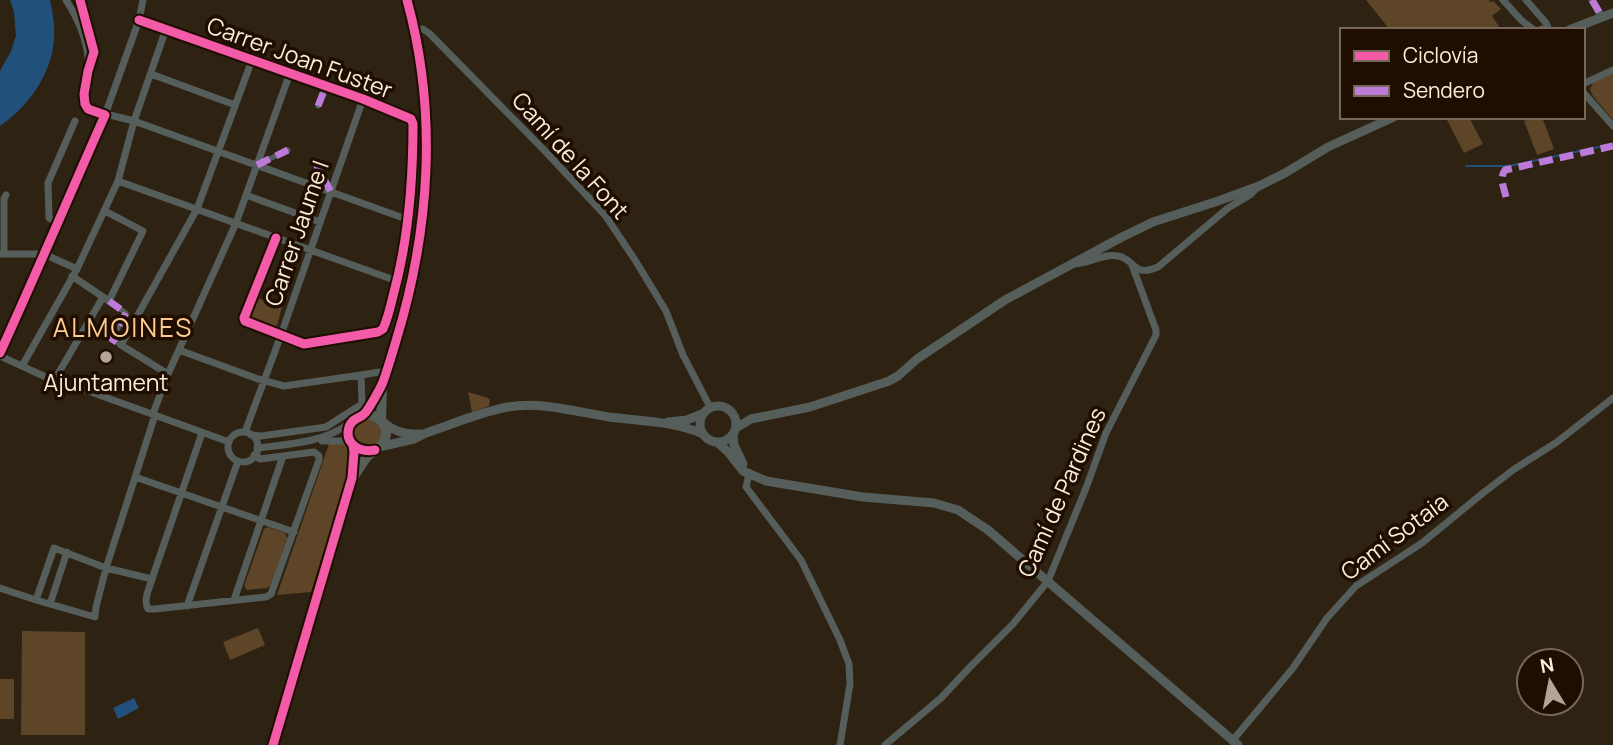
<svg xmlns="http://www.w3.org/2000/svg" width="1613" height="745" font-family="Manrope,sans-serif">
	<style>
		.green { fill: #5e4528 }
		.water { fill: #21507a }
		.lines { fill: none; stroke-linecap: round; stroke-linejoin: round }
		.stream { stroke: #21507a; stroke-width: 2 }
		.pedestrian { stroke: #555e5b; stroke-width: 5 }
		.minor { stroke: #555e5b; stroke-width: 7 }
		.tertiary { stroke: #555e5b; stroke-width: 9 }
		.secondary { stroke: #575f5a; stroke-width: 10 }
		.quiet { stroke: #bd7bd9; stroke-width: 7; stroke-dasharray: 14 7; stroke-linecap: butt }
		.cycleway-casing { stroke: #1f0e00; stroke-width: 13 }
		.cycleway { stroke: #f35aa7; stroke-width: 9 }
		.poi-dot { fill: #b3a595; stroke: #1f0e00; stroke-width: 2.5 }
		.labels { text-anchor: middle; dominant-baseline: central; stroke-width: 7; stroke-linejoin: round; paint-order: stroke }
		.street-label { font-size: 23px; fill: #fbecdb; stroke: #1f0e00 }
		.poi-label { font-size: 23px; fill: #fbecdb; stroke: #1f0e00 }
		.quarter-label { font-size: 26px; letter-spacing: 2px; fill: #fbca90; stroke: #1f0e00 }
	</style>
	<rect width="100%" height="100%" fill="#2e2212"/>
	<!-- green -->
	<path class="green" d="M1366 0H1489L1490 2 1493 1 1501 9 1492 16 1500 28 1498 30H1384L1387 26Z
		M1613 73V120L1593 96 1590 90 1593 82Z
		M1452 117H1469L1483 144 1464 153 1447 120Z
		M1535 117H1542L1554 149 1537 155 1524 121Z
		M258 298 282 307 277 326 275 327 251 319 250 316Z
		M468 392 488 398 490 400 489 406 472 412Z
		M368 418C386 426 385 440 368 448L354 442C352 425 351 425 368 418Z
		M329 444H345L349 452V470L311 592 277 595Z
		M268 527 285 533 287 538 271 585 267 588 247 590 244 586 264 529Z
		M258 628 265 645 230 660 223 642Z
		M22 631 85 632V735H21Z
		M0 679H14V719H0Z"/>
	<!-- water -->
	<path class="water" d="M10 0H50C53 13 55 26 54 39 52 74 28 107 0 126V71L11 51 16 36 14 12Z
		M134 698 139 708 118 719 113 708Z"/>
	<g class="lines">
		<!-- stream -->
		<path class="stream" d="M1466 166H1509L1613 144"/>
		<!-- pedestrian -->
		<path class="pedestrian" d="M318 106 326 86
			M314 160 331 192
			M257 165 288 150
			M109 301 126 313 112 339 121 345"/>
		<!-- minor -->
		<path class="minor" d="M66 0C77 17 86 37 88 57 89 74 77 97 90 110L134 121 409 220
			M80 0 94 52 89 67
			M1503 0 1521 20 1534 30
			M1526 0 1546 23 1549 30
			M1592 0 1602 17
			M139 20 363 99 411 119 413 124C413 181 409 237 394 292 391 305 388 318 383 329L378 332 304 344 245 321 244 318 276 238
			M414 30 423 29 430 34 544 150 605 215 635 260 666 311 683 355 710 407
			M151 74 235 105
			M1583 84 1613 70
			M1583 92 1613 126
			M105 115 139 20 143 0
			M118 181 397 281
			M246 195 320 222
			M57 222 49 218 48 183 75 121
			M0 254H44L77 269
			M4 254V199L6 195
			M1074 264C1089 264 1103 253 1118 256 1136 259 1132 278 1158 267L1228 208 1250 195 1258 187
			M72 276 109 301 143 231 105 211
			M179 350 258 379 284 386 361 375 362 404 326 427 261 436 251 435
			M0 356 50 379H55L229 442
			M22 366 77 269 118 181 134 121 166 29
			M168 374 121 345 197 209 252 60
			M361 375 380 372
			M55 379 103 297
			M245 432 281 335 363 99
			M228 447a15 15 0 1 1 30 0a15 15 0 1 1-30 0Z
			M202 433 152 579C149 589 143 600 148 609H155L266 597 271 594 319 460V456L314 452 260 459 254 455
			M322 441H345L352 443
			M257 448C289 444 323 443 350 423
			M749 474 746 487 801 560 840 640 849 664 850 684 840 745
			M135 477 294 532
			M0 588 36 600 95 617 96 607 106 568 155 415 154 411 168 374 236 223 290 73
			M36 600 54 548 106 568 152 579
			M234 600 283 456
			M50 604 67 552
			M187 606 238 461
			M1233 740 1293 668 1327 618 1356 586 1422 543 1483 493 1513 470 1557 442 1613 398
			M885 745 941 698 969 668 1013 624 1048 581 1086 488 1106 433 1156 335V330L1132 265"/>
		<!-- tertiary -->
		<path class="tertiary" d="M1542 30H1547
			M1569 30 1613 13
			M0 353C36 274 70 194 105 115
			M700 424a18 18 0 1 1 36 0a18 18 0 1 1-36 0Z
			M383 422C394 432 406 435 421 434
			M668 422 687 420 702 414
			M736 428 751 419 810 407 889 381 898 376 917 359 1005 300 1122 237 1153 222 1218 201 1259 186 1285 173 1328 147 1394 117
			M733 434 734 445 743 464
			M717 442 728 452 743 471 766 481 863 497 934 503 958 510 988 530 1238 745
			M379 447 414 439 426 433C453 424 480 412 508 407 541 401 576 412 609 417 640 421 674 421 703 434"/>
		<!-- secondary -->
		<path class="secondary" d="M381 420 382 387
			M375 450C360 453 344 444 349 427 352 418 359 419 364 414 368 411 381 387 383 382 388 368 392 354 396 341 430 230 438 113 407 0
			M354 476C359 469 363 462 367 457 372 451 380 448 384 441 391 426 378 414 364 414
			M273 745 352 478 354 452 353 445"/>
		<!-- quiet -->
		<path class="quiet" d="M1592 0 1602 17
			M318 106 326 86
			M314 160 331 192
			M257 165 288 150
			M1506 197C1504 188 1499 178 1505 170L1613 146
			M109 301 126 313 112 339 121 345"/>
		<!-- cycleway casing -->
		<g class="cycleway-casing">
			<path id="cycleway" d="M139 20 363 99 411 119 413 124C413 181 409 237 394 292 391 305 388 318 383 329L378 332 304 344 245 321 244 318 276 238
				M0 353C36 274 70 194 105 115L88 109 85 104 84 94 88 71 94 52 80 0
				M375 450C360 453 344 444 349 427 352 418 359 419 364 414 368 411 381 387 383 382 388 368 392 354 396 341 430 230 438 113 407 0
				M273 745 352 478 354 452 353 445"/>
		</g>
		<!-- cycleway -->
		<use href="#cycleway" class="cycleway"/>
	</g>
	<!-- markers -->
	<circle class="poi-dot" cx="106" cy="357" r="7"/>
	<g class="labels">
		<!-- street labels -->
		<g class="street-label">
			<text transform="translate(300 57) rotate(20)">Carrer Joan Fuster</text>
			<text transform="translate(571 155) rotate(48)">Camí de la Font</text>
			<text transform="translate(296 233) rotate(-71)">Carrer Jaume I</text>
			<text transform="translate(1061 492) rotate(-66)">Camí de Pardines</text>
			<text transform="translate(1394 536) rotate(-37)">Camí Sotaia</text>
		</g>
		<!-- poi labels -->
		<g class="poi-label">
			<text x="106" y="382">Ajuntament</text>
		</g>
		<!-- quarter labels -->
		<g class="quarter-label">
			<text x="123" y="327">ALMOINES</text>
		</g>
	</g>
	<!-- legend -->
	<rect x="1340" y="28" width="245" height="91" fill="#1f0e00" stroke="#776758" stroke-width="2"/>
	<rect x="1354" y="51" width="35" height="10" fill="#f35aa7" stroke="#776758" stroke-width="2"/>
	<text x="1403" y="63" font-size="21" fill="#fbecdb">Ciclovía</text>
	<rect x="1354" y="86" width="35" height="10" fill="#bd7bd9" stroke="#776758" stroke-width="2"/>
	<text x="1403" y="98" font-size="21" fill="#fbecdb">Sendero</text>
	<!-- north arrow -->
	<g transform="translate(1550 682) rotate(350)"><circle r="33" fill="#1f0e00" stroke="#776758" stroke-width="2"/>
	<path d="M0-5L12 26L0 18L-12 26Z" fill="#b3a595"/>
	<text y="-10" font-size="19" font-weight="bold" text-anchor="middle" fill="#fbecdb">N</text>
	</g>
</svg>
